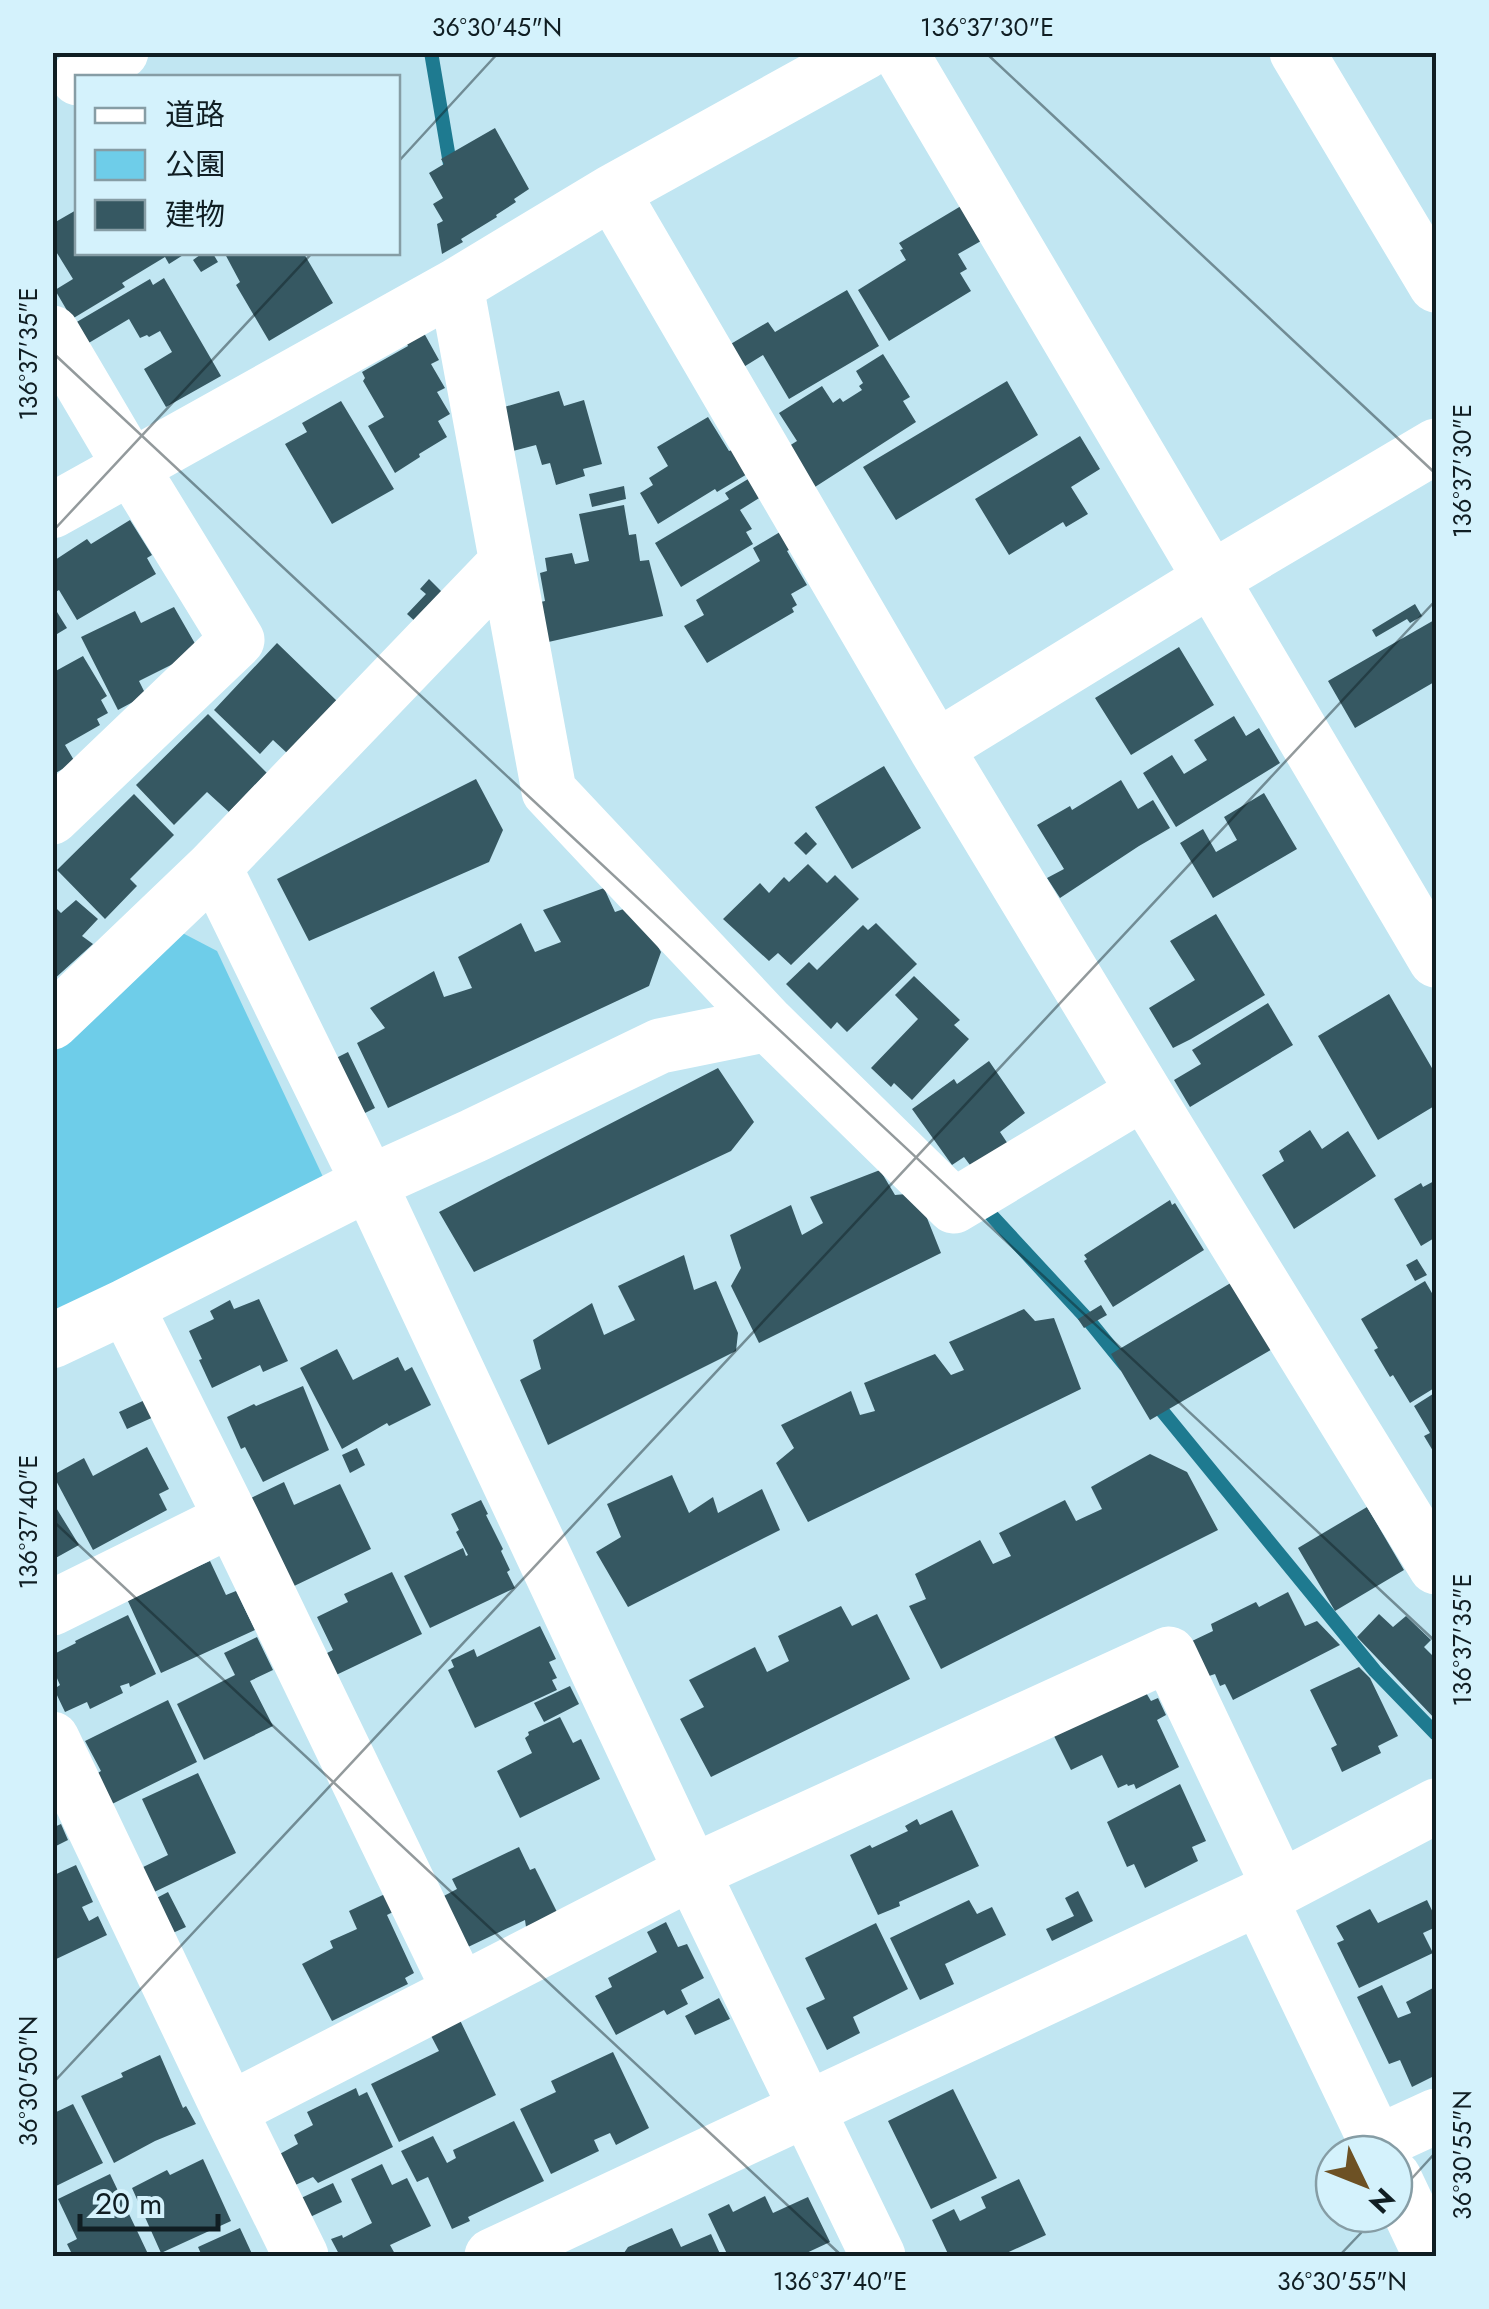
<svg xmlns="http://www.w3.org/2000/svg" width="1489" height="2309" font-family="Jost,'Noto Sans JP',sans-serif">
	<style>
		.green { fill: #6ecde9 }
		.lines { fill: none; stroke-linecap: round; stroke-linejoin: round }
		.stream { stroke: #1e7a90; stroke-width: 14 }
		.building { fill: #365862 }
		.minor { stroke: #fff; stroke-width: 55 }
		.major { stroke: #fff; stroke-width: 55 }
		.ticks { fill: none; stroke: #101e23; stroke-width: 2.5; stroke-opacity: 0.45 }
		.neatline { fill: none; stroke: #101e23; stroke-width: 4 }
		.ticks-label { font-size: 25px; text-anchor: middle; fill: #101e23 }
	</style>
	<rect width="100%" height="100%" fill="#c1e6f2"/>
	<!-- green -->
	<path class="green" d="M173 928 217 951 324 1179 53 1312V1049Z"/>
	<g class="lines">
		<!-- stream -->
		<path class="stream" d="M431 52 451 170
			M979 1202 1090 1322 1125 1365
			M1154 1401 1375 1671 1436 1734"/>
	</g>
	<!-- building -->
	<path class="building" d="M495 128 529 189 514 199 516 202 496 215 497 217 461 239 463 242 442 254 437 224 443 221 433 204 443 198 429 173 444 164 441 159Z
		M961 206 981 241 958 254 967 269 960 273 971 291 889 341 858 290 906 260 900 250 903 249 899 243Z
		M78 209V252H188L169 264 165 257 122 283 125 287 72 319 55 290 73 279 52 245V224Z
		M204 252H212L218 262 201 272 193 260Z
		M228 252H303L333 303 269 341 236 285 240 282 225 254Z
		M164 278 221 376 166 407 144 369 172 352 160 331 149 337 147 335 140 338 129 319 87 344 75 323 150 279 153 285Z
		M847 290 879 346 789 399 763 355 742 368 729 345 768 322 775 332Z
		M419 324 439 360 431 364 445 388 437 392 450 414 438 421 447 437 419 454 420 457 395 473 368 426 384 417 363 381 365 378 362 372 408 346 402 334Z
		M883 354 910 397 903 401 916 422 815 487 789 446 797 441 779 413 822 386 833 403 840 398 843 402 862 390 859 386 863 383 856 371Z
		M1007 381 1038 435 896 520 863 467Z
		M559 391 564 406 584 400 602 464 583 469 585 476 556 485 550 463 542 465 536 445 513 451 501 408Z
		M341 401 394 489 332 524 285 444 307 432 302 423Z
		M708 417 729 451 735 449 749 473 717 492 715 489 658 524 640 493 653 485 649 478 668 466 657 447Z
		M1080 436 1100 469 1071 487 1088 514 1066 527 1063 522 1009 555 975 499Z
		M753 476 764 495 740 510 752 529 746 532 753 544 681 587 655 543 729 499 725 493Z
		M624 486 626 499 592 507 589 494Z
		M624 505 629 535 636 534 640 561 649 560 663 616 544 643 536 603 545 601 540 573 547 571 545 558 572 553 575 564 589 561 579 514Z
		M130 520 152 555 147 558 156 574 77 620 59 590 52 594V562L87 539 91 544Z
		M785 529 796 546 787 551 807 585 791 594 797 605 792 608 794 612 707 663 684 626 704 615 696 600 760 561 753 548Z
		M429 579 447 597 419 625 407 614 426 594 420 589Z
		M52 604 67 628 52 637Z
		M1415 604 1422 616 1410 623 1407 619 1376 637 1372 630Z
		M174 607 197 647 183 659 139 681 146 695 118 710 81 637 135 611 141 623Z
		M1436 619V681L1355 728 1328 681Z
		M277 643 337 701 287 753 273 740 260 754 214 710Z
		M1179 647 1214 705 1131 755 1095 698Z
		M83 656 107 696 101 700 108 713 97 719 100 725 65 745 75 762 52 775V673Z
		M208 714 267 773 229 812 207 792 174 825 136 785Z
		M1234 716 1246 736 1259 728 1280 763 1176 827 1143 773 1172 755 1184 774 1207 760 1194 740Z
		M884 766 921 828 852 869 815 807Z
		M476 779 503 830 489 862 309 941 277 879Z
		M1121 780 1138 809 1153 800 1170 828 1139 846 1060 898 1047 878 1064 869 1037 825 1070 806 1072 810Z
		M1264 793 1297 849 1213 898 1180 843 1203 829 1216 852 1237 840 1224 817Z
		M134 794 174 835 130 879 137 886 105 919 57 870Z
		M806 832 817 844 806 855 794 843Z
		M808 864 827 883 835 875 859 899 791 965 778 953 769 961 723 919 760 883 769 893 784 877 789 882Z
		M604 888 615 912 635 905 661 952 649 986 388 1108 357 1043 385 1028 370 1008 434 971 444 997 472 988 458 957 521 923 535 952 561 942 543 910Z
		M76 900 98 919 82 936 93 944 52 981V904L61 913Z
		M1216 914 1265 995 1191 1039 1173 1048 1149 1008 1195 980 1170 941Z
		M876 923 917 964 847 1032 837 1022 831 1029 786 984 809 962 817 970 863 925 868 930Z
		M914 976 960 1020 954 1025 969 1039 912 1100 894 1083 891 1087 871 1068 918 1019 895 995Z
		M1389 994 1436 1075V1105L1378 1140 1318 1036Z
		M1268 1003 1293 1045 1190 1107 1174 1080 1201 1064 1192 1050Z
		M348 1052 375 1108 363 1114 336 1058Z
		M989 1061 1025 1113 1000 1132 1008 1144 973 1169 964 1157 952 1165 912 1109 954 1079 957 1084Z
		M718 1068 754 1122 731 1151 474 1272 439 1212Z
		M1310 1130 1322 1149 1348 1131 1376 1176 1294 1229 1262 1175 1284 1161 1279 1151Z
		M880 1170 895 1195 917 1193 941 1253 759 1343 731 1286 741 1268 730 1235 791 1205 802 1235 823 1223 810 1197Z
		M1436 1180V1237L1421 1246 1394 1199 1421 1183 1423 1187Z
		M1170 1200 1172 1205 1175 1203 1204 1250 1113 1307 1084 1261 1087 1259 1084 1255Z
		M684 1255 694 1290 716 1281 738 1333 736 1351 548 1445 520 1380 541 1369 533 1340 592 1303 604 1335 635 1320 618 1286Z
		M1417 1259 1427 1275 1415 1281 1406 1265Z
		M1234 1281 1274 1348 1150 1420 1111 1354Z
		M1425 1281 1436 1300V1387L1410 1403 1393 1375 1390 1377 1374 1350 1378 1348 1361 1319Z
		M259 1299 288 1361 263 1372 260 1365 212 1388 199 1360 202 1359 189 1331 214 1319 210 1311 230 1300 234 1309Z
		M1101 1305 1107 1315 1084 1328 1078 1319Z
		M1024 1309 1035 1321 1054 1318 1081 1389 808 1522 776 1463 794 1448 781 1425 851 1391 860 1415 875 1411 864 1383 935 1354 951 1375 964 1370 949 1342Z
		M337 1349 353 1380 398 1357 405 1371 412 1367 431 1405 389 1426 387 1423 342 1449 300 1368Z
		M303 1386 329 1450 263 1482 245 1447 241 1449 227 1417 254 1404 256 1406Z
		M1436 1392V1456L1424 1436 1430 1433 1414 1406Z
		M147 1399 156 1416 127 1429 119 1412Z
		M147 1447 169 1489 159 1494 167 1510 93 1550 53 1475 84 1458 93 1476Z
		M357 1448 365 1465 350 1473 342 1455Z
		M1150 1454 1187 1472 1218 1530 941 1669 909 1606 926 1599 915 1574 980 1540 993 1564 1011 1556 999 1533 1065 1500 1076 1521 1102 1509 1091 1487Z
		M672 1475 689 1513 713 1497 718 1513 762 1489 780 1530 628 1607 596 1552 621 1537 607 1504Z
		M284 1482 294 1505 340 1484 371 1549 290 1588 249 1499Z
		M481 1500 488 1514 486 1515 503 1549 501 1551 510 1570 507 1572 515 1588 430 1628 404 1576 463 1548 466 1556 468 1555 456 1532 459 1530 451 1514Z
		M55 1506 79 1545 52 1560V1507Z
		M1367 1507 1404 1570 1335 1611 1298 1548Z
		M210 1561 226 1595 236 1591 255 1630 161 1673 127 1599Z
		M392 1572 422 1634 334 1676 323 1655 333 1650 317 1617 348 1602 344 1594Z
		M1288 1592 1305 1626 1317 1621 1340 1645 1233 1700 1225 1684 1220 1686 1215 1674 1209 1676 1192 1641 1213 1631 1211 1624 1256 1602 1259 1607Z
		M841 1606 852 1626 877 1614 910 1679 711 1777 680 1719 704 1707 689 1680 755 1647 767 1672 789 1661 778 1636Z
		M1379 1614 1393 1627 1406 1616 1431 1640 1424 1647 1436 1659V1720L1357 1637Z
		M128 1615 156 1674 130 1687 129 1683 120 1686 123 1693 90 1709 87 1702 65 1712 54 1689 60 1685 52 1667V1661L56 1659 54 1654 76 1643 75 1641Z
		M540 1626 556 1659 549 1662 557 1678 552 1680 557 1690 475 1728 448 1670 454 1667 451 1660 474 1649 477 1657Z
		M257 1637 273 1670 250 1681 273 1726 204 1760 177 1704 235 1675 224 1653Z
		M1359 1667 1370 1678 1398 1736 1378 1746 1381 1753 1342 1772 1331 1748 1337 1745 1310 1690Z
		M570 1686 579 1704 544 1722 534 1703Z
		M1145 1691 1151 1701 1158 1698 1166 1715 1157 1720 1179 1767 1136 1789 1134 1784 1128 1786 1127 1784 1118 1788 1102 1755 1071 1770 1052 1732Z
		M168 1700 197 1762 108 1806 93 1776 101 1771 85 1741Z
		M560 1717 573 1743 581 1739 600 1779 520 1818 497 1771 532 1753 525 1738 529 1735 528 1732Z
		M198 1773 236 1853 150 1894 139 1869 168 1855 142 1799Z
		M1180 1784 1206 1841 1192 1847 1198 1861 1145 1888 1134 1864 1127 1867 1107 1822Z
		M952 1810 979 1866 899 1902 900 1906 878 1915 850 1855 870 1845 872 1848 908 1831 905 1826 917 1819 920 1825Z
		M61 1824 68 1840 52 1848V1828Z
		M519 1847 530 1870 535 1868 557 1912 526 1927 525 1920 466 1948 440 1898 457 1889 452 1879Z
		M76 1865 93 1902 82 1907 89 1921 98 1916 107 1935 52 1961V1876Z
		M1078 1891 1093 1921 1052 1941 1046 1929 1074 1916 1065 1898Z
		M168 1892 186 1927 164 1937 147 1903Z
		M385 1894 393 1912 387 1915 414 1973 405 1978 408 1984 332 2021 302 1964 333 1948 330 1941 357 1929 349 1911Z
		M969 1900 977 1914 992 1907 1006 1935 945 1964 954 1984 920 2000 890 1938Z
		M1427 1900 1436 1919V1927L1423 1933 1433 1953 1359 1988 1337 1943 1344 1940 1336 1926 1370 1909 1378 1923Z
		M666 1922 678 1947 687 1944 704 1978 681 1990 688 2004 667 2015 664 2010 616 2035 595 1996 612 1987 608 1978 657 1952 647 1932Z
		M876 1923 908 1989 853 2017 860 2033 827 2050 806 2008 825 1999 805 1958Z
		M1382 1985 1398 2018 1411 2013 1406 2002 1433 1988 1436 1995V2075L1412 2087 1400 2060 1389 2064 1357 1997Z
		M719 1998 730 2019 695 2035 685 2016Z
		M458 2016 496 2095 399 2142 371 2084 439 2051 428 2030Z
		M613 2052 649 2128 616 2145 610 2133 594 2140 599 2151 551 2174 520 2109 556 2092 551 2081Z
		M160 2055 183 2108 186 2106 196 2124 155 2141 114 2163 81 2096 123 2077 121 2073Z
		M356 2088 359 2096 367 2092 393 2147 318 2183 313 2177 291 2187 276 2156 298 2144 294 2135 313 2125 307 2112Z
		M953 2089 997 2178 931 2209 888 2121Z
		M73 2104 103 2163 52 2188V2114Z
		M514 2121 544 2181 468 2217 470 2221 452 2229 428 2177 417 2182 401 2151 433 2136 447 2163 456 2158 453 2150Z
		M203 2159 231 2221 161 2253 132 2188 167 2170 170 2175Z
		M382 2164 392 2185 407 2178 431 2226 390 2245 395 2254 389 2256H340L331 2239 342 2235 343 2238 372 2223 351 2179Z
		M110 2174 149 2256H73L67 2244 77 2239 58 2199Z
		M1019 2179 1046 2235 1000 2256H949L932 2220 954 2209 960 2221 986 2208 981 2197Z
		M333 2183 342 2202 308 2218 299 2199Z
		M765 2196 773 2213 808 2197 830 2242 800 2256H728L708 2214 729 2204 733 2212Z
		M240 2228 253 2256H202L198 2247Z
		M672 2228 681 2247 711 2234 721 2256H622L628 2247Z"/>
	<g class="lines">
		<!-- minor -->
		<path class="minor" d="M900 52 1436 960
			M1297 52 1436 285
			M612 192 936 748
			M456 286 612 192 865 52
			M52 333 131 467 52 511
			M1436 446 1211 579 936 748 1144 1092 1436 1567
			M52 817 237 640 131 467 456 286 549 791 768 1024
			M214 867 507 562
			M52 1022 214 867 369 1183 692 1872 878 2256
			M52 1341 126 1306
			M232 1519 460 1991
			M52 1608 232 1519 126 1306 369 1183 473 1136 660 1046 768 1024 954 1206 1144 1092
			M52 1739 229 2110 301 2256
			M1259 1897 1382 2154
			M229 2110 692 1872 1169 1654 1280 1888
			M1377 2143 1436 2116
			M1394 2178 1431 2256
			M492 2256 1280 1888 1436 1806"/>
		<!-- major -->
		<path class="major" d="M78 78 121 52"/>
	</g>
	<!-- ticks -->
	<path class="ticks" d="M985 52 1436 474M398 162 499 52M52 352 1436 1642M52 532 313 252M52 1520 842 2256M52 2084 1436 600M1394 2198 1436 2152M1339 2256 1379 2214"/>
	<!-- border -->
	<rect width="1489" height="2309" fill="none" stroke="#d4f2fc" stroke-width="110"/>
	<!-- legend -->
	<rect x="75" y="75" width="325" height="180" fill="#d4f2fc" stroke="#869da5" stroke-width="2.5"/>
	<rect x="95" y="108" width="50" height="15" fill="#ffffff" stroke="#869da5" stroke-width="2.5"/>
	<text x="165" y="125" font-size="30" fill="#101e23">道路</text>
	<rect x="95" y="150" width="50" height="30" fill="#6ecde9" stroke="#869da5" stroke-width="2.5"/>
	<text x="165" y="175" font-size="30" fill="#101e23">公園</text>
	<rect x="95" y="200" width="50" height="30" fill="#365862" stroke="#869da5" stroke-width="2.5"/>
	<text x="165" y="225" font-size="30" fill="#101e23">建物</text>
	<!-- north arrow -->
	<g transform="translate(1364 2184) rotate(133)"><circle r="48" fill="#d4f2fc" stroke="#869da5" stroke-width="2.5"/>
	<path d="M0-8L18 38L0 25L-18 38Z" fill="#6d5124"/>
	<text y="-15" font-size="28" font-weight="bold" text-anchor="middle" fill="#101e23">N</text>
	</g>
	<!-- scale -->
	<path d="M80 2214v15h138v-15" fill="none" stroke="#101e23" stroke-width="5"/>
	<text x="95" y="2214" font-size="30" fill="#101e23" stroke="#d4f2fc" stroke-width="8" paint-order="stroke">20 m</text>
	<rect x="55" y="55" width="1379" height="2199" class="neatline"/>
	<g class="ticks-label">
		<text x="497" y="36">36°30'45"N</text>
		<text x="987" y="36">136°37'30"E</text>
		<text transform="translate(28 354) rotate(-90)" y="9">136°37'35"E</text>
		<text transform="translate(1462 471) rotate(-90)" y="9">136°37'30"E</text>
		<text transform="translate(28 1522) rotate(-90)" y="9">136°37'40"E</text>
		<text transform="translate(1462 1640) rotate(-90)" y="9">136°37'35"E</text>
		<text transform="translate(28 2081) rotate(-90)" y="9">36°30'50"N</text>
		<text transform="translate(1462 2155) rotate(-90)" y="9">36°30'55"N</text>
		<text x="840" y="2290">136°37'40"E</text>
		<text x="1342" y="2290">36°30'55"N</text>
	</g>
</svg>
